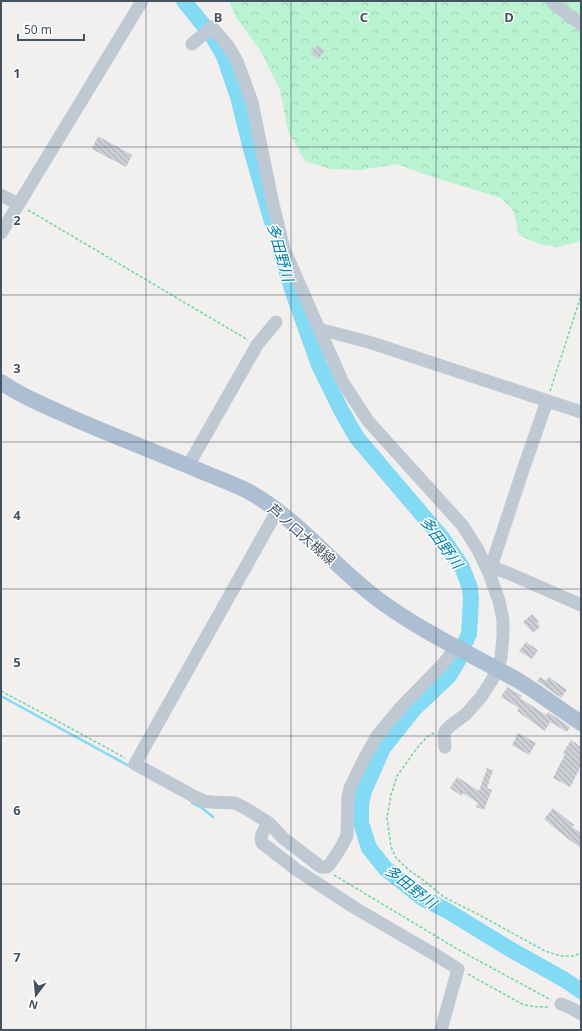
<svg xmlns="http://www.w3.org/2000/svg" width="582" height="1031" font-family="'Noto Sans','Noto Sans JP',sans-serif">
	<style>
		.forest { fill: url(#forest-crowns) }
		.lines { fill: none; stroke-linecap: round; stroke-linejoin: round }
		.stream { stroke: #83daf4; stroke-width: 2.5 }
		.river { stroke: #83daf4; stroke-width: 16 }
		.building { fill: url(#building-back-hatch) }
		.path { stroke: #6fd5a5; stroke-width: 1.5; stroke-dasharray: 3 2; stroke-linecap: butt }
		.minor { stroke: #bfc9d3; stroke-width: 13 }
		.major { stroke: #acbed1; stroke-width: 16 }
		.grid { fill: none; stroke: #45525f; stroke-width: 1; stroke-opacity: 0.55 }
		.labels { text-anchor: middle; dominant-baseline: central; stroke-width: 3; stroke-linejoin: round; paint-order: stroke }
		.street-label { font-size: 14px; fill: #45525f; stroke: #fff }
		.water-label { font-size: 15px; font-style: italic; fill: #0280a6; stroke: #fff }
		.grid-label { font-size: 13px; text-anchor: middle; font-weight: bold; fill: #45525f; stroke: #fff; stroke-width: 3; stroke-linejoin: round; paint-order: stroke }
	</style>
	<defs>
		<pattern id="forest-crowns" width="20" height="18" patternUnits="userSpaceOnUse"><rect width="20" height="18" fill="#baf3d1"/><path d="M2 6a3 3 0 1 1 6 0M12 15a3 3 0 1 1 6 0" fill="none" stroke="#a1d2b6"/></pattern>
		<pattern id="building-back-hatch" width="6" height="6" patternUnits="userSpaceOnUse"><rect width="6" height="6" fill="#cbced4"/><path d="M-1 5l2 2M0 0l6 6M5-1l2 2" fill="none" stroke="#a7aaaf"/></pattern>
	</defs>
	<rect width="100%" height="100%" fill="#f2efef"/>
	<!-- forest -->
	<path class="forest" d="M229 1H581V241L558 247 539 244 519 235 513 211 501 198 423 174 397 164 361 170 329 169 305 161 288 131 280 90 260 50 236 17Z"/>
	<g class="lines">
		<!-- stream -->
		<path class="stream" d="M1 696 131 767
			M192 803 202 808 213 817"/>
		<!-- river -->
		<path class="river" d="M184 1 213 37 224 56 238 97 251 149 272 222
			M280 250 294 295 319 365 341 410 357 438 443 539 462 567 470 588 471 600 469 634 463 647 458 661 449 676 414 709 383 748 364 791 361 804V823L369 848 385 868 422 898 446 910 508 948 565 980 581 991"/>
	</g>
	<!-- building -->
	<path class="building" d="M318 45 325 51 318 59 311 53Z
		M98 136 132 155 126 167 92 149Z
		M532 614 539 622 537 623 540 627 533 633 523 622Z
		M526 642 538 650 532 659 519 651Z
		M540 677 546 681 549 677 567 690 561 698 537 681Z
		M507 687 522 696 520 698 546 715 548 712 570 727 567 732 550 722 545 731 517 711 519 708 501 697Z
		M518 733 536 743 529 755 512 745Z
		M571 740 581 747V766L570 787 553 778 565 754 563 753Z
		M487 768 493 770 487 788 492 790 484 810 476 807 478 803 463 793 462 796 450 788 457 777 479 791Z
		M553 808 574 825 572 827 581 833V848L567 838 544 819Z"/>
	<g class="lines">
		<!-- path -->
		<path class="path" d="M28 210 248 340
			M550 391 581 296
			M1 691C42 713 84 735 125 758
			M434 733 427 737 417 748 397 776 391 795 387 818 391 847 396 858 410 871 422 879 444 897 485 918 545 951 561 956H573L581 953
			M334 875 459 950 551 1000
			M468 974 522 1004C531 1007 540 1007 550 1007"/>
		<!-- minor -->
		<path class="minor" d="M552 1 554 4 581 24
			M192 44 212 27 228 46 237 61 252 102 273 204 284 249 319 329 334 362 342 381 368 421 463 526 478 550 489 573 499 601 503 620V635L501 658 497 669 492 680 481 697 466 714 450 726 446 730 444 734 445 747
			M1 195 18 204
			M1 233 142 1
			M319 329 372 343 581 412
			M188 466 257 345 276 322
			M277 511 135 764 195 797 204 801 211 802 235 803 245 808 269 823 283 838 321 867H327L330 864 340 849 347 836 348 796 350 788 363 761 377 736 401 707 444 663 455 648
			M491 567 508 573 581 605
			M489 573 524 467 547 401
			M269 823C264 830 259 836 262 843L297 870 355 908 427 950 434 954 458 969 441 1030
			M561 1004 571 1008 581 1014"/>
		<!-- major -->
		<path class="major" d="M1 382C19 395 41 404 61 413 108 434 156 452 203 472 219 479 238 485 253 494 302 523 337 570 383 603 426 634 473 655 519 681 540 694 560 709 581 723"/>
	</g>
	<!-- grid -->
	<path class="grid" d="M146 1V1030M291 1V1030M436 1V1030M1 147H581M1 295H581M1 442H581M1 589H581M1 736H581M1 884H581"/>
	<g class="labels">
		<!-- street labels -->
		<g class="street-label">
			<text transform="translate(302 534) rotate(41)">芦ノ口大槻線</text>
		</g>
		<!-- water labels -->
		<g class="water-label">
			<text transform="translate(281 252) rotate(74)">多田野川</text>
			<text transform="translate(442 542) rotate(54)">多田野川</text>
			<text transform="translate(411 886) rotate(38)">多田野川</text>
		</g>
	</g>
	<g class="grid-label">
		<text x="218" y="22">B</text>
		<text x="364" y="22">C</text>
		<text x="509" y="22">D</text>
		<text x="17" y="78">1</text>
		<text x="17" y="225">2</text>
		<text x="17" y="373">3</text>
		<text x="17" y="520">4</text>
		<text x="17" y="667">5</text>
		<text x="17" y="815">6</text>
		<text x="17" y="962">7</text>
	</g>
	<!-- border -->
	<rect width="582" height="1031" fill="none" stroke="#45525f" stroke-width="4"/>
	<!-- north arrow -->
	<g transform="translate(36 995) rotate(196)" stroke="#ffffff" stroke-width="3" paint-order="stroke">
	<path d="M0-3L7 15L0 10L-7 15Z" fill="#45525f"/>
	<text y="-6" font-size="11" font-weight="bold" text-anchor="middle" fill="#45525f">N</text>
	</g>
	<!-- scale -->
	<path d="M18 34v6h66v-6" fill="none" stroke="#45525f" stroke-width="2"/>
	<text x="24" y="34" font-size="12" fill="#45525f" stroke="#ffffff" stroke-width="3" paint-order="stroke">50 m</text>
</svg>
